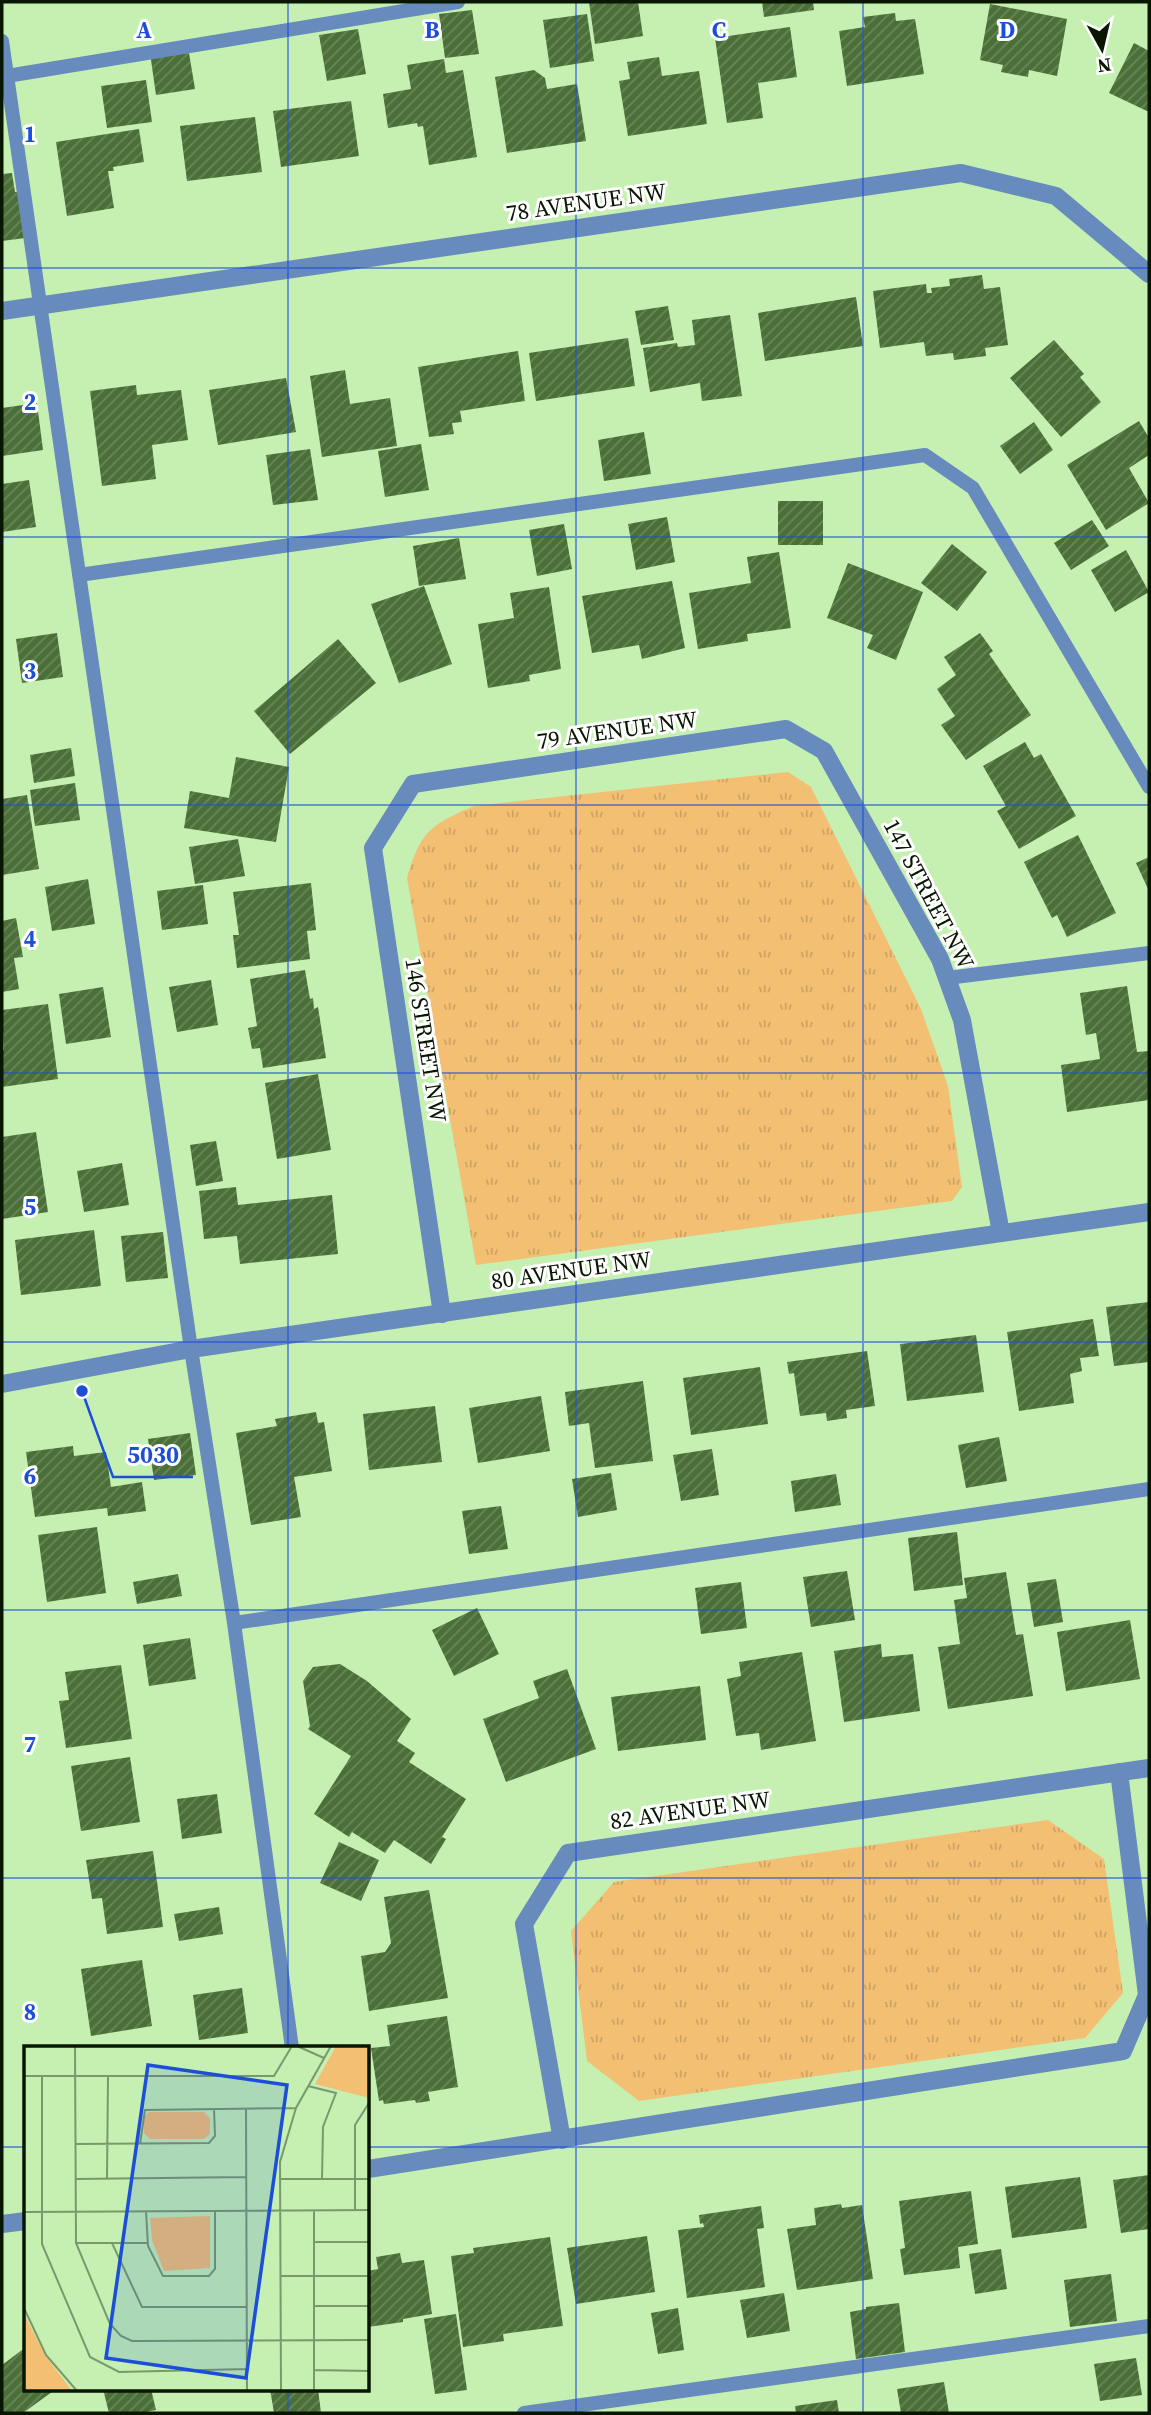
<svg xmlns="http://www.w3.org/2000/svg" width="1151" height="2415" font-family="'Source Serif 4',serif">
	<style>
		.grass { fill: url(#grass-tufts) }
		.building { fill: url(#building-hatch) }
		.lines { fill: none; stroke-linecap: round; stroke-linejoin: round }
		.service { stroke: #678bbd; stroke-width: 14 }
		.minor { stroke: #678bbd; stroke-width: 18 }
		.tertiary { stroke: #678bbd; stroke-width: 18 }
		.grid { fill: none; stroke: #1d4ed8; stroke-width: 2; stroke-opacity: 0.55 }
		.labels { text-anchor: middle; dominant-baseline: central; stroke-width: 6; stroke-linejoin: round; paint-order: stroke }
		.street-label { font-size: 23px; fill: #081602; stroke: #fff }
		.inset-road { fill: none; stroke: #79996c; stroke-width: 2 }
		.view { fill: #1d4ed8; fill-opacity: 0.15; stroke: #1d4ed8; stroke-width: 3.5 }
		.inset-edge { fill: none; stroke: #081602; stroke-width: 3.5 }
		.grid-label { font-size: 23px; text-anchor: middle; font-weight: bold; fill: #1d4ed8; stroke: #fff; stroke-width: 6; stroke-linejoin: round; paint-order: stroke }
		.leader { fill: none; stroke: #1d4ed8; stroke-width: 2.5 }
		.callout-dot { fill: #1d4ed8; stroke: #fff; stroke-width: 2.5 }
		.callout-label { font-size: 24px; text-anchor: middle; font-weight: bold; fill: #1d4ed8; stroke: #fff; stroke-width: 6; stroke-linejoin: round; paint-order: stroke }
	</style>
	<defs>
		<pattern id="grass-tufts" width="24" height="20" patternUnits="userSpaceOnUse" patternTransform="scale(1.75)"><rect width="24" height="20" fill="#f2bf73"/><path d="M3 7l-1-3M5 7V3M7 7l1-3M15 17l-1-3M17 17v-4M19 17l1-3" fill="none" stroke="#cea362"/></pattern>
		<pattern id="building-hatch" width="6" height="6" patternUnits="userSpaceOnUse" patternTransform="scale(1.75)"><rect width="6" height="6" fill="#4a7038"/><path d="M-1 1l2-2M0 6l6-6M5 7l2-2" fill="none" stroke="#6a865d"/></pattern>
	</defs>
	<rect width="100%" height="100%" fill="#c5f0b2"/>
	<!-- grass -->
	<path class="grass" d="M788 772 811 787 921 1009 948 1086 962 1187 952 1201 476 1265 407 878C421 831 430 825 474 806Z
		M1048 1820 1104 1859 1123 1993 1085 2038 639 2101 587 2061 571 1931 614 1882Z"/>
	<!-- building -->
	<path class="building" d="M589 2H638L643 36 595 44Z
		M762 2H813L814 10 764 17Z
		M990 4 1067 19 1057 76 1029 70 1028 77 1001 72 1003 65 980 60Z
		M472 10 479 54 445 58 439 14Z
		M895 13 896 21 915 19 924 74 847 86 839 31 865 27 863 17Z
		M587 14 594 61 550 68 543 20Z
		M790 27 797 77 758 83 763 118 727 123 715 38Z
		M358 29 366 74 327 81 319 35Z
		M1134 43 1149 51V112L1109 93Z
		M188 47 195 89 156 95 150 53Z
		M659 57 662 76 699 71 707 124 628 136 619 81 630 79 627 62Z
		M444 59 446 73 463 70 477 157 429 165 423 126 418 127 417 123 388 128 383 94 411 89 407 65Z
		M534 70 545 78 547 89 577 84 586 141 507 153 495 77Z
		M146 80 152 122 107 128 101 86Z
		M351 101 359 156 281 167 273 111Z
		M255 117 262 172 187 181 180 126Z
		M139 129 144 162 113 167 114 171H108L114 208 67 216 56 142Z
		M12 173 15 192H18L25 238 2 241V174Z
		M982 275 984 289 1000 287 1008 345 985 348 986 356 954 360 953 353 926 356 924 342 880 348 873 291 926 284 927 293H932L931 288 950 286 949 279Z
		M856 297 863 346 765 361 758 313Z
		M668 306 674 340 641 345 635 311Z
		M730 315 742 396 702 401 700 383 650 392 643 348 677 343 678 347 695 345 692 320Z
		M628 338 635 386 536 401 529 353Z
		M1054 340 1084 374 1080 377 1101 402 1061 437 1010 378Z
		M518 351 525 401 460 411 462 422 452 423 454 434 429 437 418 367Z
		M345 370 350 404 390 398 397 446 322 457 310 376Z
		M286 378 296 432 218 445 209 390Z
		M136 385 137 395 181 390 188 440 152 445 156 479 102 486 90 391Z
		M37 403 43 450 2 456V408Z
		M1139 421 1149 438V455L1129 468 1149 503 1106 530 1067 465Z
		M1034 422 1053 450 1020 474 1000 446Z
		M644 432 651 474 604 481 598 440Z
		M421 444 429 490 385 497 378 451Z
		M310 449 318 500 273 505 266 455Z
		M29 480 36 527 2 532V484Z
		M778 501H823V545H778Z
		M667 517 675 562 636 570 628 524Z
		M1092 520 1109 546 1071 570 1054 543Z
		M564 524 572 569 537 576 529 530Z
		M459 538 466 579 419 586 413 546Z
		M952 544 987 572 957 611 921 583Z
		M1126 550 1149 592 1115 612 1091 570Z
		M779 552 791 628 747 634 748 641 698 649 689 593 751 583 747 557Z
		M848 563 923 592 896 660 867 648 873 635 827 618Z
		M672 581 685 648 642 659 639 645 592 653 582 596Z
		M424 586 452 664 399 683 371 604Z
		M549 587 561 669 529 675 530 681 488 688 478 624 514 618 510 593Z
		M57 633 63 677 22 683 16 639Z
		M980 633 993 651 989 654 1031 715 966 760 941 725 955 716 937 689 956 675 944 657Z
		M338 639 376 683 290 754 254 711Z
		M1025 742 1034 758 1041 754 1076 816 1019 849 997 811 1006 806 983 766Z
		M71 748 75 776 34 783 30 755Z
		M236 757 289 767 276 842 184 828 190 791 229 798Z
		M75 783 80 820 35 826 30 790Z
		M27 795 39 869 2 875V799Z
		M1078 835 1116 913 1067 937 1057 915 1052 918 1024 862Z
		M238 839 245 876 195 884 189 847Z
		M1149 857V891L1136 863Z
		M88 879 95 924 52 931 45 887Z
		M311 883 316 930 307 931 310 959 237 968 233 935H239L233 892Z
		M203 885 208 924 162 930 157 891Z
		M16 918 23 957 14 958 19 989 2 992V921Z
		M305 970 310 999 313 998 314 1009 318 1007 326 1058 263 1068 260 1048 252 1049 248 1028 257 1026 250 979Z
		M211 980 218 1025 177 1032 169 987Z
		M1127 986 1137 1052 1149 1051V1100L1067 1112 1061 1065 1100 1059 1096 1033 1086 1035 1080 993Z
		M103 987 111 1037 66 1044 59 994Z
		M48 1004 58 1079 2 1087V1051L4 1050 2 1010Z
		M318 1074 331 1150 277 1159 265 1083Z
		M36 1132 48 1212 2 1219V1137Z
		M216 1141 223 1181 196 1186 190 1145Z
		M122 1163 129 1205 84 1212 77 1171Z
		M236 1187 238 1205 332 1195 338 1254 240 1264 237 1236 204 1239 199 1191Z
		M94 1230 101 1286 21 1295 15 1240Z
		M163 1232 168 1278 126 1282 121 1236Z
		M1149 1302V1362L1114 1366 1106 1307Z
		M1093 1319 1099 1356 1080 1358 1082 1371 1070 1374 1074 1403 1019 1411 1007 1332Z
		M976 1335 984 1392 907 1401 900 1344Z
		M867 1351 875 1406 846 1410 847 1418 827 1421 826 1413 800 1416 794 1373 789 1374 787 1362Z
		M760 1367 768 1424 691 1435 683 1378Z
		M643 1381 653 1461 595 1468 589 1423 569 1426 565 1392Z
		M541 1396 550 1451 478 1463 469 1408Z
		M435 1406 442 1462 369 1470 363 1414Z
		M316 1412 318 1423 324 1422 332 1471 294 1477 301 1517 251 1525 236 1433 277 1426 275 1419Z
		M190 1433 196 1475 154 1480 148 1439Z
		M999 1437 1007 1481 966 1488 958 1445Z
		M73 1446 74 1456 106 1452 111 1487 142 1482 146 1511 108 1516 107 1508 35 1517 26 1452Z
		M712 1449 719 1495 681 1501 673 1455Z
		M611 1473 617 1510 578 1517 572 1479Z
		M836 1474 841 1505 795 1512 791 1481Z
		M501 1506 508 1549 469 1554 462 1511Z
		M97 1527 106 1593 47 1602 38 1535Z
		M957 1532 963 1585 914 1591 908 1538Z
		M847 1571 855 1620 811 1627 803 1577Z
		M1006 1572 1016 1635 1023 1634 1033 1696 948 1709 938 1647 960 1644 954 1600 967 1598 964 1578Z
		M178 1574 182 1596 137 1604 133 1582Z
		M1056 1579 1063 1622 1034 1627 1027 1583Z
		M741 1582 747 1628 701 1634 695 1588Z
		M477 1608 499 1654 454 1676 432 1630Z
		M1130 1620 1140 1679 1066 1691 1057 1632Z
		M190 1638 196 1679 149 1686 143 1645Z
		M881 1644 882 1657 913 1654 920 1711 844 1722 834 1651Z
		M802 1652 816 1741 761 1750 759 1733 736 1736 727 1679 741 1676 739 1662Z
		M340 1664 367 1681 411 1719 397 1741 415 1753 409 1762 466 1799 442 1837 446 1839 431 1864 394 1840 385 1853 352 1832 349 1837 314 1814 351 1756 308 1729 310 1726 303 1681 313 1667Z
		M121 1665 132 1739 66 1748 59 1701 69 1700 65 1672Z
		M567 1669 596 1749 506 1782 483 1719 539 1698 533 1681Z
		M700 1686 706 1740 618 1751 611 1697Z
		M130 1757 140 1822 81 1831 71 1766Z
		M217 1794 222 1833 182 1839 177 1799Z
		M339 1842 379 1860 361 1901 320 1883Z
		M153 1851 163 1927 107 1934 102 1898 92 1899 86 1860Z
		M429 1890 448 1998 369 2011 361 1956 385 1952 391 1943 384 1897Z
		M219 1907 223 1934 179 1941 174 1914Z
		M142 1960 152 2026 91 2036 81 1969Z
		M242 1988 248 2033 199 2040 193 1995Z
		M447 2016 458 2087 428 2092 430 2101 416 2103 415 2100 384 2104 383 2100 379 2101 371 2048 390 2046 387 2025Z
		M1149 2175V2229L1121 2233 1113 2180Z
		M1080 2177 1087 2228 1012 2238 1005 2187Z
		M971 2191 978 2244 958 2247 960 2268 904 2275 900 2249 905 2248 899 2201Z
		M841 2204 842 2208 862 2205 873 2279 797 2290 787 2229 816 2225 814 2208Z
		M761 2206 764 2228 757 2229 765 2287 687 2298 678 2230 704 2227 703 2223 700 2224 699 2215Z
		M647 2236 655 2292 576 2304 567 2248Z
		M550 2237 563 2326 503 2334 504 2341 463 2347 451 2256 474 2253 473 2248Z
		M1001 2249 1007 2289 975 2294 969 2254Z
		M400 2253 402 2263 424 2260 432 2314 403 2319V2322L368 2327V2271L378 2269 376 2257Z
		M1111 2274 1117 2321 1070 2327 1064 2280Z
		M784 2293 790 2331 747 2338 740 2300Z
		M899 2303 905 2352 856 2359 850 2312 866 2309V2307Z
		M678 2308 684 2350 658 2354 651 2313Z
		M456 2314 467 2390 435 2394 424 2319Z
		M26 2347V2389H56L23 2413H2V2365Z
		M1136 2358 1142 2395 1100 2401 1094 2364Z
		M944 2382 949 2413H901L897 2389Z
		M103 2389H151L156 2410 141 2413H109Z
		M270 2389H318L321 2413H274Z
		M837 2400 839 2413H796L795 2406Z"/>
	<g class="lines">
		<!-- service -->
		<path class="service" d="M2 41 191 1349 234 1623 292 2048
			M7 76 458 2
			M79 575 925 455 973 488 1149 787
			M947 978 1149 953
			M234 1623 1149 1489
			M524 2413 1149 2326"/>
		<!-- minor -->
		<path class="minor" d="M2 311 961 173 1056 196 1149 274
			M442 1314 373 848 413 784 786 729 824 751 940 959 962 1020 1001 1233
			M562 2140 524 1924 568 1853 1149 1768
			M368 2169 1123 2051 1147 1995 1119 1772
			M2 2224 26 2221"/>
		<!-- tertiary -->
		<path class="tertiary" d="M2 1384 191 1349 1149 1212"/>
	</g>
	<!-- grid -->
	<path class="grid" d="M288 2V2048M576 2V2413M863 2V2413M2 268H1149M2 537H1149M2 805H1149M2 1073H1149M2 1342H1149M2 1610H1149M2 1878H1149M2 2147H26M368 2147H1149M288 2389V2413"/>
	<g class="labels">
		<!-- street labels -->
		<g class="street-label">
			<text transform="translate(586 202) rotate(-8)">78 AVENUE NW</text>
			<text transform="translate(617 730) rotate(-8)">79 AVENUE NW</text>
			<text transform="translate(929 894) rotate(62)">147 STREET NW</text>
			<text transform="translate(426 1040) rotate(81)">146 STREET NW</text>
			<text transform="translate(571 1270) rotate(-8)">80 AVENUE NW</text>
			<text transform="translate(690 1810) rotate(-8)">82 AVENUE NW</text>
		</g>
	</g>
	<!-- overview -->
	<g transform="translate(24 2046)">
		<rect width="345" height="345" fill="#c5f0b2"/>
		<path d="M312 0H345V52L291 38ZM125 66H180L186 72V88L180 93H126L120 87V71ZM186 170V222L140 225 128 194 126 172ZM0 268 21 309 48 345H0Z" fill="#f2bf73"/>
		<path class="inset-road" d="M51 0 52 197 86 278 97 290 108 295 345 294M273 0 300 12M0 30H250L268 0M18 30V198L66 311 95 326 223 323M284 40 312 47 299 81 298 133M222 62 223 345M51 98 185 97 191 90 190 63M116 98 121 64 272 62M83 132 84 30M52 133 222 131M256 133H345M290 164V345M331 164V79L345 57M122 165 124 200 139 230H185L191 223V165M0 166 345 164M291 196H345M52 197H124M88 197 118 261H222M257 230H345M290 260H345M0 262 22 309 53 345M290 324 345 325M257 345 256 116 272 62 307 0"/>
		<path class="view" d="M124 19 263 39 222 332 82 312Z"/>
		<rect width="345" height="345" class="inset-edge"/>
	</g>
	<g class="grid-label">
		<text x="144" y="38">A</text>
		<text x="432" y="38">B</text>
		<text x="719" y="38">C</text>
		<text x="1007" y="38">D</text>
		<text x="30" y="142">1</text>
		<text x="30" y="410">2</text>
		<text x="30" y="679">3</text>
		<text x="30" y="947">4</text>
		<text x="30" y="1215">5</text>
		<text x="30" y="1484">6</text>
		<text x="30" y="1752">7</text>
		<text x="30" y="2020">8</text>
	</g>
	<!-- callouts -->
	<path class="leader" d="M82 1391L113 1477H193"/>
	<circle class="callout-dot" cx="82" cy="1391" r="7"/>
	<g class="callout-label">
		<text x="153" y="1463">5030</text>
	</g>
	<!-- border -->
	<rect width="1151" height="2415" fill="none" stroke="#081602" stroke-width="7"/>
	<!-- north arrow -->
	<g transform="translate(1102 49) rotate(172)" stroke="#ffffff" stroke-width="5" paint-order="stroke">
	<path d="M0-5L12 26L0 18L-12 26Z" fill="#081602"/>
	<text y="-10" font-size="19" font-weight="bold" text-anchor="middle" fill="#081602">N</text>
	</g>
</svg>
